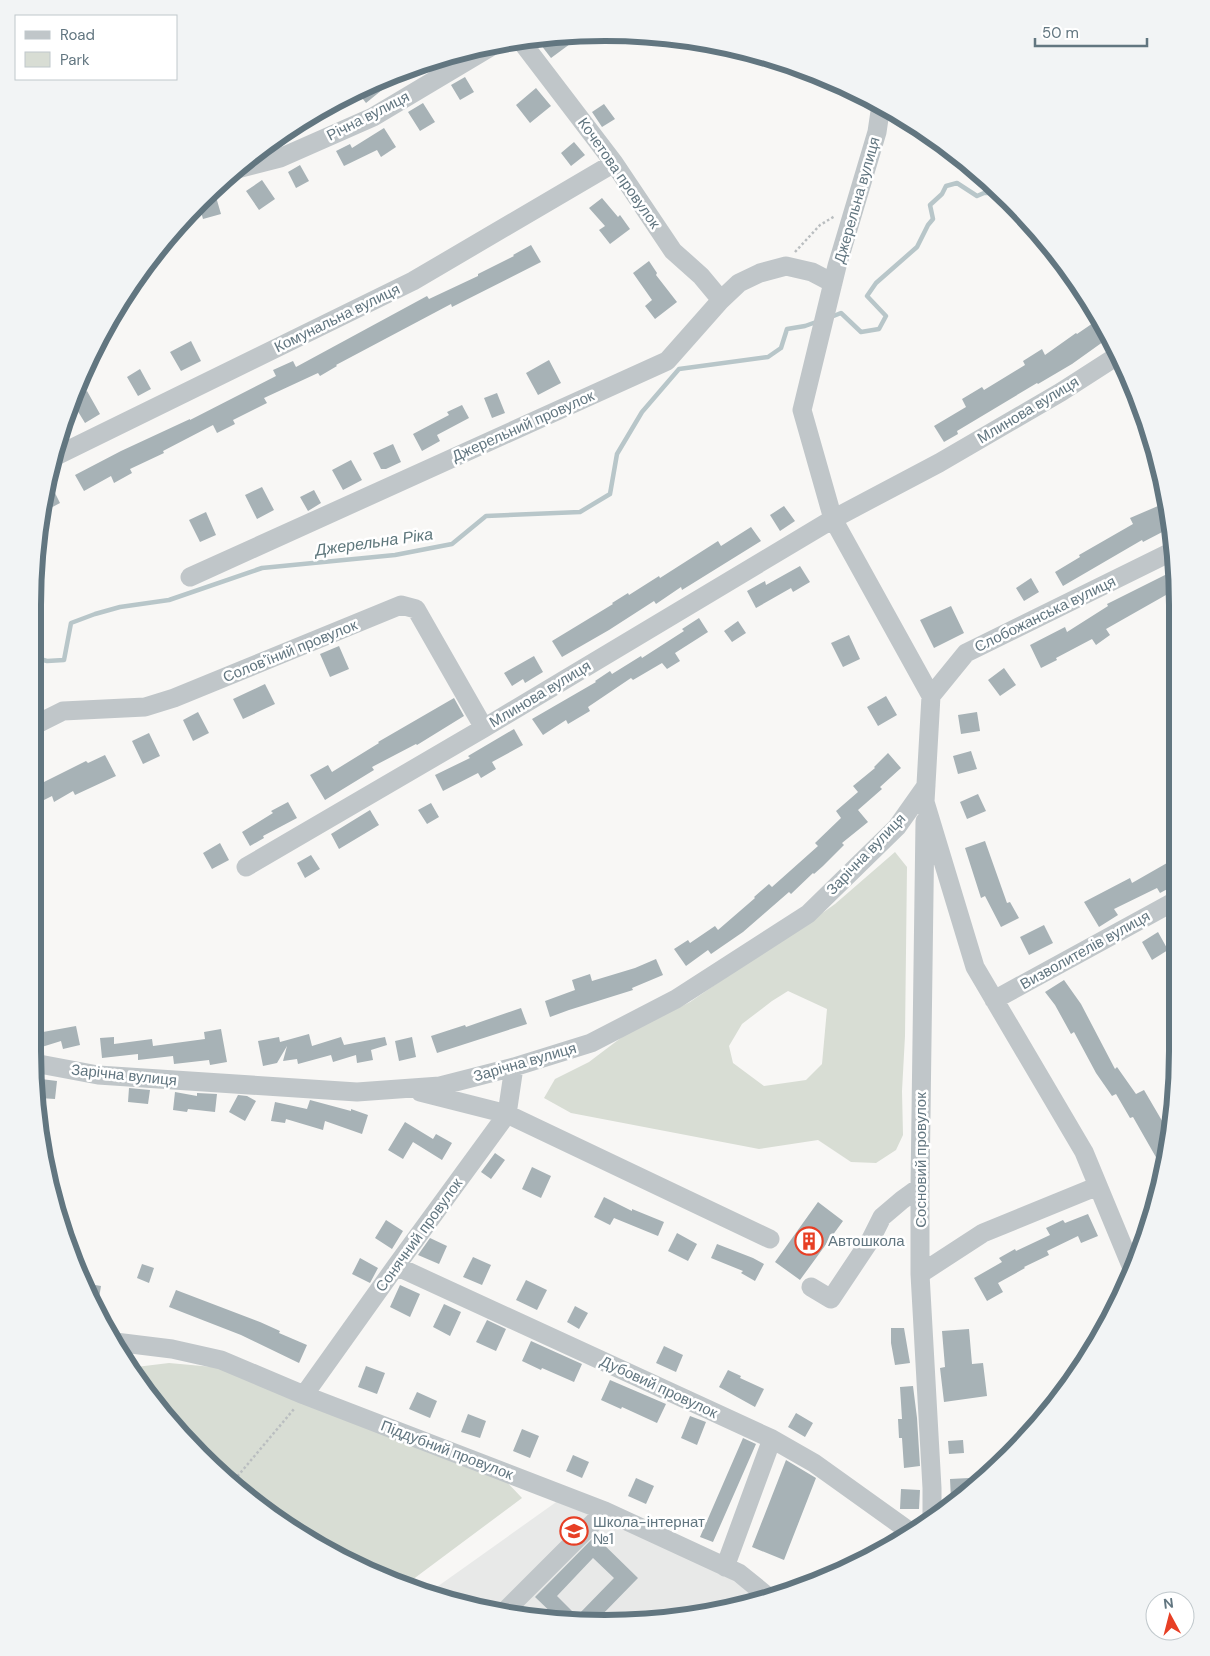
<svg xmlns="http://www.w3.org/2000/svg" width="1210" height="1656" font-family="'DM Sans',sans-serif">
	<style>
		.built { fill: #e8e9e8 }
		.green { fill: #d8ddd4; fill-rule: evenodd }
		.lines { fill: none; stroke-linecap: round; stroke-linejoin: round }
		.stream { stroke: #b8c6c9; stroke-width: 4.5 }
		.building { fill: #a7b2b6; fill-rule: evenodd }
		.path { stroke: #babec0; stroke-width: 2.5; stroke-dasharray: 2.5 2.5; stroke-linecap: butt }
		.minor { stroke: #c0c6c9; stroke-width: 19 }
		.labels { text-anchor: middle; dominant-baseline: central; stroke-width: 5; stroke-linejoin: round; paint-order: stroke }
		.street-label { font-size: 15px; fill: #627680; stroke: #fff }
		.poi-label { font-size: 15px; fill: #627680; stroke: #fff; text-anchor: start }
		.water-label { font-size: 16px; font-style: italic; fill: #5d767b; stroke: #fff }
		.rim { fill: none; stroke: #627680; stroke-width: 6 }
	</style>
	<rect width="100%" height="100%" fill="#f8f7f5"/>
	<!-- built -->
	<path class="built" d="M559 1500 706 1562 758 1598 679 1619H530L427 1594Z"/>
	<!-- green -->
	<path class="green" d="M895 852 907 867 905 1036 902 1091 903 1135 896 1150 876 1163 851 1162 818 1140 759 1149 571 1113 544 1098 555 1079 589 1062 626 1034 690 1002 751 960 790 936 835 904ZM788 991 827 1009 822 1064 806 1080 764 1086 733 1063 729 1046 742 1024 772 1001Z
		M169 1363 224 1368 504 1479 522 1498 404 1586 352 1565 227 1481 128 1368Z"/>
	<g class="lines">
		<!-- stream -->
		<path class="stream" d="M831 317 841 313 861 332 879 329 886 316 867 296 876 283 917 247 928 225 933 219 930 205 942 194 946 186 957 183 977 196 984 193H1000
			M33 657 47 661 64 660 71 623 95 614 120 607 169 600 262 568 395 555 452 544 486 516 580 512 610 494 617 454 642 412 679 369 768 357 781 348 787 329 805 326 819 321"/>
	</g>
	<!-- building -->
	<path class="building" d="M562 35 570 44 551 58 541 45 552 36Z
		M397 75 398 77 366 103 356 90Z
		M465 77 474 92 460 100 451 85Z
		M536 88 551 106 530 123 516 105Z
		M423 103 435 122 420 131 408 112Z
		M604 104 615 119 602 127 592 112Z
		M384 128 396 147 381 157 377 150 344 166 336 151 350 144 352 148Z
		M574 142 585 155 571 166 561 153Z
		M300 165 309 181 296 188 288 172Z
		M262 180 275 199 259 210 246 191Z
		M214 190 221 214 203 219 199 205Z
		M602 198 618 217 620 215 630 229 610 244 599 230 605 226 589 208Z
		M531 245 541 262 452 307 451 304 336 365 337 366 320 376 318 373 264 398 267 403 233 420 235 424 217 433 213 425 163 451 164 453 130 469 132 473 114 483 111 476 84 491 75 475 121 451 190 419V420L276 376 273 370 293 361 296 367 427 296 429 299 478 276V274L514 256 513 255Z
		M649 261 657 273 656 275 677 302 655 319 645 306 652 300 633 273Z
		M1096 321 1107 339 1072 364 1038 384 1037 383 957 431 958 434 944 442 934 426 966 407 962 399 982 387 984 390 1025 365 1023 361 1042 349 1045 355 1076 333 1077 334Z
		M191 341 201 361 181 371 170 352Z
		M549 360 561 383 538 395 526 373Z
		M140 369 151 389 138 396 127 377Z
		M87 391 100 414 85 423 71 400Z
		M497 393 505 413 492 418 484 398Z
		M462 405 469 418 437 435 440 441 422 451 413 434 449 415 447 412Z
		M393 444 401 462 386 469H381L373 453Z
		M351 460 362 480 343 490 332 470Z
		M49 481 60 503 45 511 47 495Z
		M262 487 274 510 257 519 245 495Z
		M314 490 321 503 308 511 300 497Z
		M1165 503 1172 527 1143 542 1142 540 1063 586 1055 572 1080 557 1079 555 1133 524 1130 518Z
		M784 506 795 521 780 531 770 515Z
		M206 512 216 535 200 542 189 520Z
		M751 527 761 541 682 590 681 587 656 604 654 601 609 630 562 657 552 641 613 604 612 603 628 593 629 595 659 576 660 578 718 541 721 546Z
		M800 566 810 582 793 592 791 588 756 608 747 591 765 581 766 585Z
		M1173 571V591L1106 629 1110 635 1096 645 1092 639 1056 658 1057 660 1041 668 1030 645 1065 627 1067 632 1108 606 1107 604Z
		M1031 578 1039 592 1024 601 1016 588Z
		M951 606 964 633 934 648 920 620Z
		M699 618 708 632 675 653 680 661 667 669 662 663 633 680 631 678 588 707 590 711 568 724 566 720 543 735 532 719 596 682 595 681 610 671 612 674 641 656 642 658 684 631 682 629Z
		M738 621 746 633 732 642 724 631Z
		M849 635 860 659 843 667 831 643Z
		M339 646 349 669 330 677 320 654Z
		M534 656 543 672 525 683 523 679 512 686 504 673Z
		M1004 668 1016 685 1000 696 988 680Z
		M265 684 275 704 243 719 233 699Z
		M886 696 897 715 878 726 867 707Z
		M454 698 464 716 417 745 416 744 372 767 374 770 325 800 310 775 328 765 332 772 379 743 378 742Z
		M198 712 209 733 193 741 183 720Z
		M977 712 980 731 961 734 958 715Z
		M514 729 523 745 492 762 496 769 481 778 478 773 443 791 435 775 470 758 468 756Z
		M149 733 160 756 143 764 132 741Z
		M971 751 977 769 958 774 953 756Z
		M888 753 901 768 880 787 882 789 858 810 868 822 842 843 844 845 823 866 814 874 813 873 791 894 789 892 743 932 711 954 708 950 686 966 674 949 688 940 690 943 715 926 718 930 755 898 754 897 769 884 772 887 818 846 815 843 841 818 836 811 858 792 853 786 875 768 874 767Z
		M105 755 116 776 75 795 73 791 54 802 52 796 32 806V788L86 761 88 763Z
		M978 794 986 811 967 819 960 802Z
		M288 802 297 818 263 836 264 838 250 846 242 832 273 813 271 811Z
		M431 803 439 817 427 824 418 810Z
		M370 810 379 825 339 849 331 834Z
		M985 841 1007 903 1010 902 1019 918 1001 927 985 896 981 898 965 848Z
		M220 843 229 860 212 869 203 853Z
		M311 855 320 869 305 878 297 863Z
		M1167 863 1175 878V885L1160 893 1157 888 1114 909 1118 915 1099 927 1084 902 1130 878 1132 883Z
		M1044 925 1053 943 1029 955 1020 937Z
		M1158 932 1168 950 1152 960 1142 942Z
		M656 959 663 975 632 988 633 990 569 1010 550 1017 545 1001 575 990 572 980 590 974 592 981 635 968Z
		M1064 980 1081 1004 1115 1069 1117 1067 1136 1094 1144 1090 1168 1131 1161 1166 1133 1117 1130 1118 1116 1094 1112 1096 1096 1073 1074 1032 1071 1034 1055 1005 1045 992Z
		M521 1008 527 1024 437 1053 431 1036 465 1025 466 1027 486 1020Z
		M76 1026 80 1045 63 1049 61 1041 32 1050V1034Z
		M221 1029 227 1062 210 1065 209 1060 174 1064 173 1056 138 1060V1054L102 1058 100 1038 114 1037V1044L152 1039 153 1046 205 1039 204 1032Z
		M309 1034 312 1046 341 1037 344 1045 385 1037 387 1045 371 1050 373 1060 357 1063 356 1055 333 1062 331 1055 298 1064 297 1059 283 1061 287 1046 277 1063 263 1066 258 1041 279 1037 280 1042Z
		M412 1037 416 1057 399 1061 395 1041Z
		M41 1079 57 1081 55 1099 39 1098Z
		M129 1088 150 1090 148 1104 128 1102Z
		M175 1092 197 1096V1093L217 1094 215 1112 188 1109 187 1112 173 1110Z
		M238 1095 247 1096 256 1101 245 1121 229 1112Z
		M310 1100 351 1111V1109L368 1115 362 1134 325 1121 323 1130 286 1119 285 1123 271 1121 275 1102 307 1109Z
		M405 1122 433 1139 436 1134 452 1143 442 1160 413 1142 403 1159 388 1150Z
		M495 1153 505 1160 491 1179 481 1172Z
		M532 1167 551 1176 541 1198 522 1189Z
		M604 1197 632 1211V1209L664 1222 658 1236 614 1218 610 1225 594 1217Z
		M818 1202 843 1221 800 1280 775 1262Z
		M1088 1214 1098 1236 1081 1243 1078 1236 1047 1251 1049 1255 1024 1267 1025 1268 998 1283 1003 1292 987 1301 974 1278 1002 1262 999 1258 1015 1249 1016 1251 1050 1235 1046 1228 1063 1220 1065 1223Z
		M386 1220 403 1231 392 1249 375 1238Z
		M677 1233 697 1244 688 1261 668 1251Z
		M430 1238 447 1246 439 1264 418 1255Z
		M717 1244 753 1258 764 1264 755 1281 741 1273 743 1271 711 1258Z
		M473 1257 491 1265 482 1285 463 1277Z
		M360 1258 378 1268 370 1283 352 1274Z
		M142 1264 154 1268 149 1283 137 1278Z
		M526 1280 547 1290 537 1310 516 1300Z
		M83 1283 101 1286 97 1310 88 1293Z
		M400 1285 420 1294 410 1317 390 1307Z
		M176 1290 260 1322 280 1331 279 1333 307 1345 299 1363 241 1335 169 1307Z
		M444 1304 461 1312 450 1336 433 1327Z
		M575 1306 588 1313 579 1329 567 1322Z
		M487 1320 506 1329 496 1351 476 1342Z
		M891 1328H904L910 1363 895 1365 891 1343Z
		M969 1329 972 1364 983 1363 987 1396 944 1402 940 1368 945 1367 942 1331Z
		M531 1341 582 1364 574 1382 542 1368 541 1370 522 1361Z
		M664 1346 683 1355 676 1372 656 1363Z
		M366 1366 385 1373 377 1394 358 1387Z
		M728 1370 741 1376 740 1378 764 1389 755 1407 719 1387Z
		M610 1380 666 1404 657 1423 622 1407 621 1409 601 1400Z
		M913 1386 917 1418 920 1466 904 1468 902 1438H899L898 1419H902L900 1387Z
		M417 1392 437 1401 430 1418 409 1409Z
		M796 1413 813 1423 805 1437 788 1427Z
		M468 1414 486 1421 480 1438 461 1432Z
		M690 1416 706 1422 697 1445 681 1438Z
		M522 1429 539 1436 530 1458 513 1451Z
		M743 1438 756 1444 713 1542 700 1537Z
		M963 1440 964 1453 949 1454 948 1441Z
		M573 1455 589 1462 582 1478 566 1471Z
		M786 1460 816 1478 784 1560 752 1547Z
		M636 1478 654 1486 646 1504 628 1496Z
		M969 1478 970 1490 961 1498 951 1499 950 1479Z
		M901 1489 920 1490 919 1509H900Z
		M595 1536 638 1578 598 1619H558L535 1597ZM593 1558 614 1578 577 1616 557 1596Z"/>
	<g class="lines">
		<!-- path -->
		<path class="path" d="M795 252 820 225 835 216
			M231 1484 294 1409"/>
		<!-- minor -->
		<path class="minor" d="M521 41 614 163 673 251 701 276 721 300
			M881 105 877 132 837 266 802 410 833 519 931 696 925 802 975 967 1084 1152 1132 1268
			M237 169 280 158 373 117 492 46
			M52 458 413 281 614 163
			M190 577 667 361 721 300 739 283 760 273 786 266 812 272 833 283
			M931 696 966 653 1173 551
			M33 726 63 711 145 707 174 698 401 605 416 609 484 728
			M925 821 920 1187V1274L932 1488V1517
			M246 867 484 728 833 519 939 463 1061 392 1117 356
			M994 1000 1175 901
			M34 1063 98 1075 357 1092 440 1086 514 1067 591 1043 676 999 808 914 897 827 926 786
			M420 1092 507 1114 770 1239
			M396 1266 772 1439 814 1463 909 1531
			M920 1274 983 1233 1098 1186
			M811 1287 831 1299 871 1239 882 1217 902 1200 920 1187
			M115 1342 172 1349 221 1360 304 1395 605 1511 739 1573 766 1595
			M304 1395 396 1266 507 1114 514 1067
			M725 1567 772 1439
			M504 1612 605 1511"/>
	</g>
	<!-- icons -->
	<defs>
		<g id="building-ring" transform="scale(1.4375)"><circle r="9.5" fill="#fff" stroke="#e73f25" stroke-width="1.5"/><path d="M-4-6H4V6H1V3H-1V6H-4ZM-2.5-4.3h1.7v1.8h-1.7ZM.8-4.3h1.7v1.8H.8ZM-2.5-1h1.7V.8h-1.7ZM.8-1h1.7V.8H.8Z" fill="#e73f25"/></g>
		<g id="school-ring" transform="scale(1.4375)"><circle r="9.5" fill="#fff" stroke="#e73f25" stroke-width="1.5"/><path d="M0-5L7-2L0 1L-7-2ZM-4 1L0 2.5L4 1V4Q0 6-4 4Z" fill="#e73f25"/></g>
	</defs>
	<g fill-rule="evenodd">
		<use href="#building-ring" x="809" y="1241"/>
		<use href="#school-ring" x="574" y="1531"/>
	</g>
	<g class="labels">
		<!-- street labels -->
		<g class="street-label">
			<text transform="translate(368 116) rotate(-27)">Річна вулиця</text>
			<text transform="translate(619 173) rotate(55)">Кочетова провулок</text>
			<text transform="translate(857 200) rotate(-74)">Джерельна вулиця</text>
			<text transform="translate(337 318) rotate(-26)">Комунальна вулиця</text>
			<text transform="translate(1028 410) rotate(-31)">Млинова вулиця</text>
			<text transform="translate(523 426) rotate(-24)">Джерельний провулок</text>
			<text transform="translate(1045 614) rotate(-26)">Слобожанська вулиця</text>
			<text transform="translate(290 651) rotate(-22)">Солов'їний провулок</text>
			<text transform="translate(540 694) rotate(-31)">Млинова вулиця</text>
			<text transform="translate(866 854) rotate(-46)">Зарічна вулиця</text>
			<text transform="translate(1085 950) rotate(-29)">Визволителів вулиця</text>
			<text transform="translate(525 1062) rotate(-16)">Зарічна вулиця</text>
			<text transform="translate(124 1075) rotate(6)">Зарічна вулиця</text>
			<text transform="translate(921 1160) rotate(-90)">Сосновий провулок</text>
			<text transform="translate(419 1235) rotate(-54)">Сонячний провулок</text>
			<text transform="translate(659 1387) rotate(25)">Дубовий провулок</text>
			<text transform="translate(447 1450) rotate(21)">Піддубний провулок</text>
		</g>
		<!-- poi labels -->
		<g class="poi-label">
			<text x="828" y="1241">Автошкола</text>
			<text x="593" y="1522">Школа-інтернат<tspan x="593" dy="17">№1</tspan></text>
		</g>
		<!-- water labels -->
		<g class="water-label">
			<text transform="translate(374 542) rotate(-8)">Джерельна Ріка</text>
		</g>
	</g>
	<!-- crop -->
	<path d="M0 0H1210V1656H0ZM605 41H605A564 564 0 0 1 1169 605V1051A564 564 0 0 1 605 1615H605A564 564 0 0 1 41 1051V605A564 564 0 0 1 605 41Z" fill="#f2f4f5" fill-rule="evenodd"/>
	<path class="rim" d="M605 41H605A564 564 0 0 1 1169 605V1051A564 564 0 0 1 605 1615H605A564 564 0 0 1 41 1051V605A564 564 0 0 1 605 41Z"/>
	<!-- legend -->
	<rect x="15" y="15" width="162" height="65" fill="#ffffff" stroke="#c0c8cc"/>
	<rect x="25" y="31" width="25" height="8" fill="#c0c6c9" stroke="#c0c8cc"/>
	<text x="60" y="40" font-size="15" fill="#627680">Road</text>
	<rect x="25" y="52" width="25" height="15" fill="#d8ddd4" stroke="#c0c8cc"/>
	<text x="60" y="65" font-size="15" fill="#627680">Park</text>
	<!-- north arrow -->
	<g transform="translate(1170 1616) rotate(353)"><circle r="24" fill="#ffffff" stroke="#c0c8cc"/>
	<path d="M0-4L9 19L0 12L-9 19Z" fill="#e73f25"/>
	<text y="-8" font-size="14" font-weight="bold" text-anchor="middle" fill="#627680">N</text>
	</g>
	<!-- scale -->
	<path d="M1035 38v8h112v-8" fill="none" stroke="#627680" stroke-width="2.5"/>
	<text x="1042" y="38" font-size="15" fill="#627680" stroke="#ffffff" stroke-width="4" paint-order="stroke">50 m</text>
</svg>
